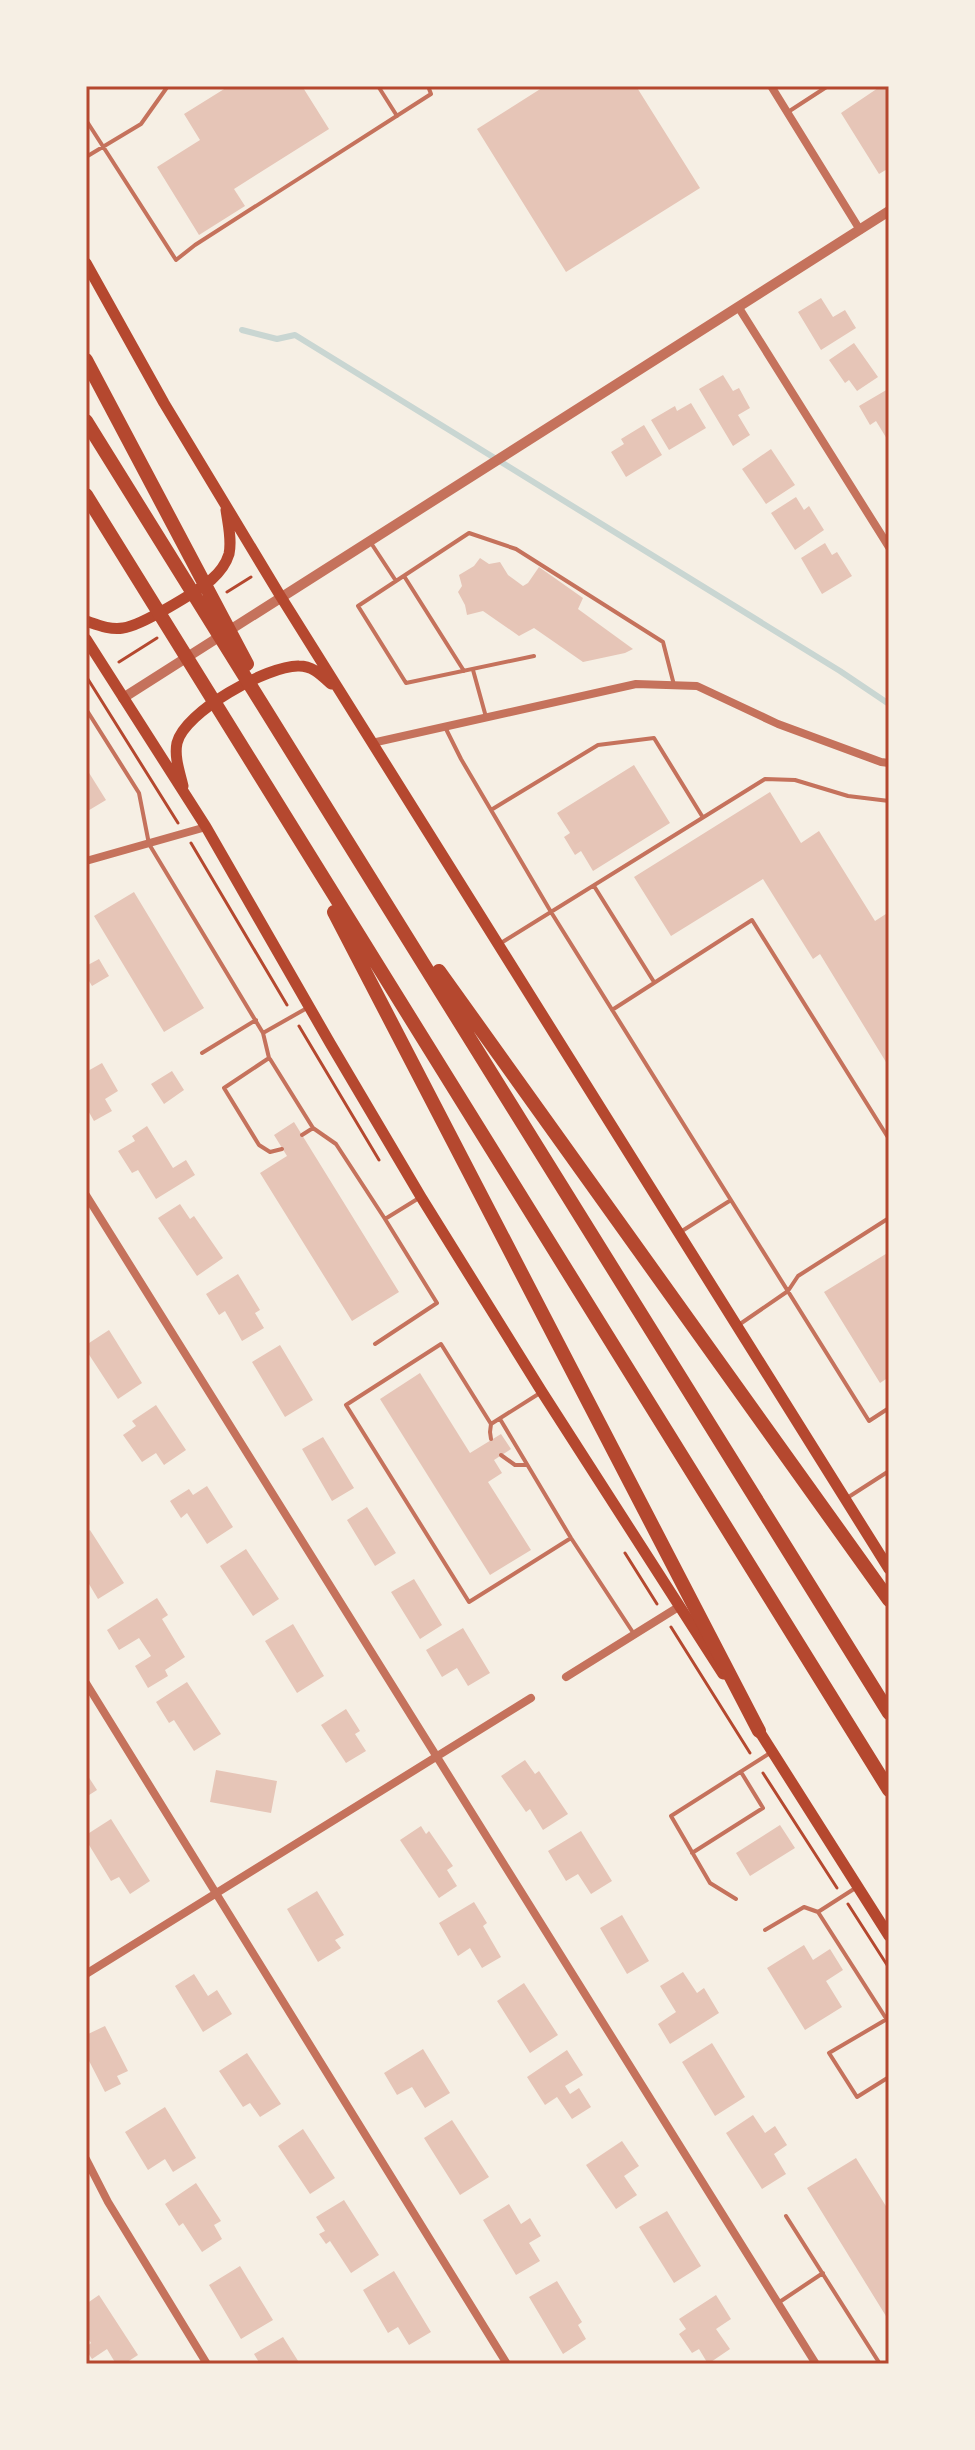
<svg xmlns="http://www.w3.org/2000/svg" width="975" height="2450" font-family="Commissioner,sans-serif">
	<style>
		.lines { fill: none; stroke-linecap: round; stroke-linejoin: round }
		.stream { stroke: #c9d6d2; stroke-width: 6 }
		.building { fill: #e6c5b7 }
		.path { stroke: #b5482f; stroke-width: 3 }
		.service { stroke: #c5725c; stroke-width: 4 }
		.minor { stroke: #c5725c; stroke-width: 8 }
		.tertiary { stroke: #c5725c; stroke-width: 10 }
		.secondary { stroke: #b5482f; stroke-width: 11 }
		.motorway { stroke: #b5482f; stroke-width: 14 }
		.neatline { fill: none; stroke: #b5482f; stroke-width: 3 }
	</style>
	<rect width="100%" height="100%" fill="#f6efe4"/>
	<g class="lines">
		<!-- stream -->
		<path class="stream" d="M242 330 277 339 295 335 840 671 889 704"/>
	</g>
	<!-- building -->
	<path class="building" d="M229 86H302L329 129 234 189 245 206 199 235 157 167 200 140 184 114Z
		M545 86H636L700 188 566 272 477 129Z
		M881 86H885L889 92V168L879 174 841 113Z
		M821 298 833 317 845 310 856 328 821 350 798 312Z
		M854 343 878 377 857 391 849 380 845 383 829 360Z
		M723 375 733 391 739 388 750 408 738 415 750 435 733 446 699 389Z
		M888 389 889 438 887 439 876 421 870 425 859 406Z
		M691 403 706 428 669 450 651 420 675 406 677 411Z
		M644 425 662 455 626 477 611 452 624 444 621 439Z
		M771 449 795 485 766 504 742 469Z
		M796 497 804 510 809 506 824 530 795 550 771 513Z
		M825 543 832 555 837 552 852 576 822 594 801 558Z
		M480 558 489 564 500 562 508 575 523 586 528 583 539 567 583 598 578 609 633 649 625 653 583 662 534 628 519 636 483 611 467 615 465 605 458 592 462 586 459 575 474 566Z
		M634 765 670 823 593 871 581 851 575 855 564 837 570 833 557 813Z
		M86 768 106 800 86 812Z
		M770 792 801 843 819 831 875 921 889 912V1067L820 954 813 959 763 879 671 936 634 877Z
		M134 892 204 1008 164 1032 94 916Z
		M99 959 109 976 92 986 86 976V966Z
		M102 1063 118 1091 105 1099 112 1111 94 1121 86 1107V1072Z
		M172 1071 184 1090 164 1104 151 1084Z
		M294 1122 399 1292 352 1321 260 1173 287 1156 274 1135Z
		M147 1126 173 1168 186 1160 195 1175 156 1199 138 1170 132 1173 118 1151 135 1141 132 1136Z
		M180 1204 190 1219 194 1216 223 1258 197 1276 158 1218Z
		M889 1252V1377L880 1383 824 1292Z
		M238 1274 260 1310 255 1313 264 1328 242 1341 225 1311 219 1315 206 1294Z
		M109 1330 142 1383 118 1399 86 1350V1345Z
		M280 1345 313 1400 285 1417 252 1362Z
		M420 1373 470 1453 501 1434 511 1449 494 1460 502 1473 488 1482 531 1550 490 1575 380 1399Z
		M156 1405 186 1450 164 1465 156 1453 142 1462 123 1435 136 1426 132 1421Z
		M323 1437 354 1488 332 1501 302 1449Z
		M207 1486 233 1527 207 1544 187 1513 181 1518 170 1501 189 1489 193 1495Z
		M367 1507 396 1553 375 1566 347 1520Z
		M90 1530 124 1583 98 1599 86 1579V1532Z
		M246 1549 279 1599 253 1616 220 1566Z
		M414 1579 442 1625 420 1639 391 1592Z
		M157 1598 168 1615 162 1619 185 1657 165 1670 168 1676 148 1688 135 1666 151 1656 139 1638 119 1650 107 1630Z
		M293 1624 324 1676 297 1693 265 1641Z
		M463 1628 490 1673 468 1686 457 1668 442 1677 426 1650Z
		M187 1682 221 1734 194 1751 174 1720 169 1723 156 1702Z
		M346 1709 360 1731 355 1734 366 1751 346 1763 321 1725Z
		M525 1760 535 1774 539 1771 568 1814 543 1830 530 1809 526 1812 501 1776Z
		M216 1770 277 1781 271 1813 210 1802Z
		M86 1773 97 1790 86 1797Z
		M111 1819 150 1881 130 1894 119 1877 111 1881 86 1840V1835Z
		M780 1825 795 1848 750 1876 736 1853Z
		M421 1826 426 1834 429 1831 453 1866 447 1870 457 1886 439 1898 400 1840Z
		M581 1831 612 1881 591 1894 578 1874 566 1881 548 1851Z
		M317 1891 344 1935 335 1940 341 1948 318 1962 287 1909Z
		M474 1902 487 1923 483 1926 501 1957 482 1968 470 1948 458 1956 439 1923Z
		M622 1915 649 1961 627 1974 600 1928Z
		M804 1945 813 1960 830 1949 843 1970 826 1981 842 2007 805 2030 767 1968Z
		M683 1972 697 1993 704 1988 719 2013 670 2044 658 2024 676 2012 660 1986Z
		M194 1974 208 1996 217 1990 232 2014 203 2032 175 1986Z
		M524 1983 558 2035 530 2053 497 2001Z
		M105 2026 128 2071 117 2076 121 2084 105 2092 86 2055V2035Z
		M712 2043 745 2097 715 2116 682 2062Z
		M423 2049 450 2093 425 2108 412 2087 397 2095 384 2073Z
		M567 2050 583 2075 565 2086 570 2094 579 2088 591 2107 572 2119 557 2097 545 2105 527 2077Z
		M247 2053 281 2104 260 2117 250 2103 243 2107 219 2071Z
		M165 2107 196 2158 173 2172 165 2159 148 2170 125 2132Z
		M753 2115 765 2133 775 2126 787 2145 774 2154 786 2174 762 2189 726 2133Z
		M452 2120 489 2177 460 2195 424 2138Z
		M303 2129 335 2178 310 2194 278 2146Z
		M622 2141 639 2166 624 2176 637 2195 616 2209 586 2165Z
		M856 2158 889 2211V2321L807 2188Z
		M196 2183 221 2221 214 2225 222 2239 202 2252 183 2223 179 2226 165 2204Z
		M344 2200 379 2255 351 2273 330 2241 326 2244 319 2234 325 2231 316 2217Z
		M509 2204 521 2224 530 2218 541 2236 529 2243 540 2261 516 2275 483 2220Z
		M667 2211 701 2266 674 2283 639 2227Z
		M240 2266 273 2320 241 2339 209 2285Z
		M394 2271 431 2332 409 2345 398 2327 388 2333 363 2290Z
		M557 2281 582 2322 578 2325 586 2339 563 2354 529 2297Z
		M99 2295 138 2355 124 2364H116L107 2349 92 2359 86 2350V2347L91 2343 86 2335V2304Z
		M716 2295 731 2319 716 2329 730 2349 708 2364 699 2349 692 2353 679 2334 686 2329 679 2319Z
		M283 2337 300 2364H260L254 2354Z"/>
	<g class="lines">
		<!-- path -->
		<path class="path" d="M227 592 251 577
			M119 662 157 638
			M86 676 178 823
			M191 843 287 1005
			M299 1026 379 1160
			M625 1553 657 1604
			M671 1627 750 1753
			M763 1773 837 1888
			M848 1904 889 1968"/>
		<!-- service -->
		<path class="service" d="M378 86 397 116
			M788 112 828 86
			M86 120 176 260 195 245 431 94 428 86
			M86 157 141 124 168 86
			M371 543 396 581
			M404 576 464 671
			M534 656 406 683 358 606 469 533 516 549 663 642 674 685
			M473 670 486 717
			M86 709 139 793 149 844 263 1033 307 1008
			M445 727 461 759 551 912 869 1421 889 1408
			M491 810 598 745 654 738 702 816
			M594 886 654 982
			M501 943 765 779 795 780 848 796 889 801
			M612 1010 752 920 889 1139
			M263 1033 269 1058 224 1088 259 1145 270 1152 282 1149
			M202 1053 256 1020
			M270 1059 313 1128
			M302 1135 313 1128 336 1144 385 1219 419 1198
			M682 1231 731 1200
			M740 1324 788 1291 798 1276 889 1218
			M375 1344 437 1303 385 1219
			M540 1393 491 1424 441 1344 346 1405 469 1602 571 1538
			M500 1419 571 1538 634 1634
			M491 1439 490 1432 491 1424
			M501 1455 515 1465H526
			M847 1498 889 1471
			M692 1853 763 1808 741 1772
			M857 1887 818 1912 889 2023
			M736 1899 710 1883 671 1816 770 1753
			M765 1930 804 1907 818 1912
			M887 2019 829 2053 857 2097 889 2077
			M786 2216 880 2364
			M778 2303 823 2273"/>
		<!-- minor -->
		<path class="minor" d="M771 86 860 230
			M739 308 889 547
			M372 743 636 684 697 686 778 724 881 762 889 763
			M86 861 206 827
			M86 1195 816 2364
			M566 1677 680 1606
			M86 1683 507 2364
			M86 1974 531 1698
			M86 2159 108 2202 207 2364"/>
		<!-- tertiary -->
		<path class="tertiary" d="M123 698 889 211"/>
		<!-- secondary -->
		<path class="secondary" d="M86 263 164 403 281 597 889 1569
			M86 621C98 625 110 630 123 628 141 626 196 592 211 580 219 573 226 564 229 554 232 540 228 524 226 510
			M86 639 206 827 330 1043 421 1197 542 1392 723 1674
			M183 786C180 773 174 757 177 743 184 712 268 665 299 666 313 666 321 675 331 684
			M756 1726 889 1936"/>
		<!-- motorway -->
		<path class="motorway" d="M86 360 247 664
			M86 421 889 1713
			M86 495 889 1790
			M334 912 759 1731
			M439 971 889 1600"/>
	</g>
	<!-- border -->
	<rect width="975" height="2450" fill="none" stroke="#f6efe4" stroke-width="176"/>
	<rect x="88" y="88" width="799" height="2274" class="neatline"/>
</svg>
